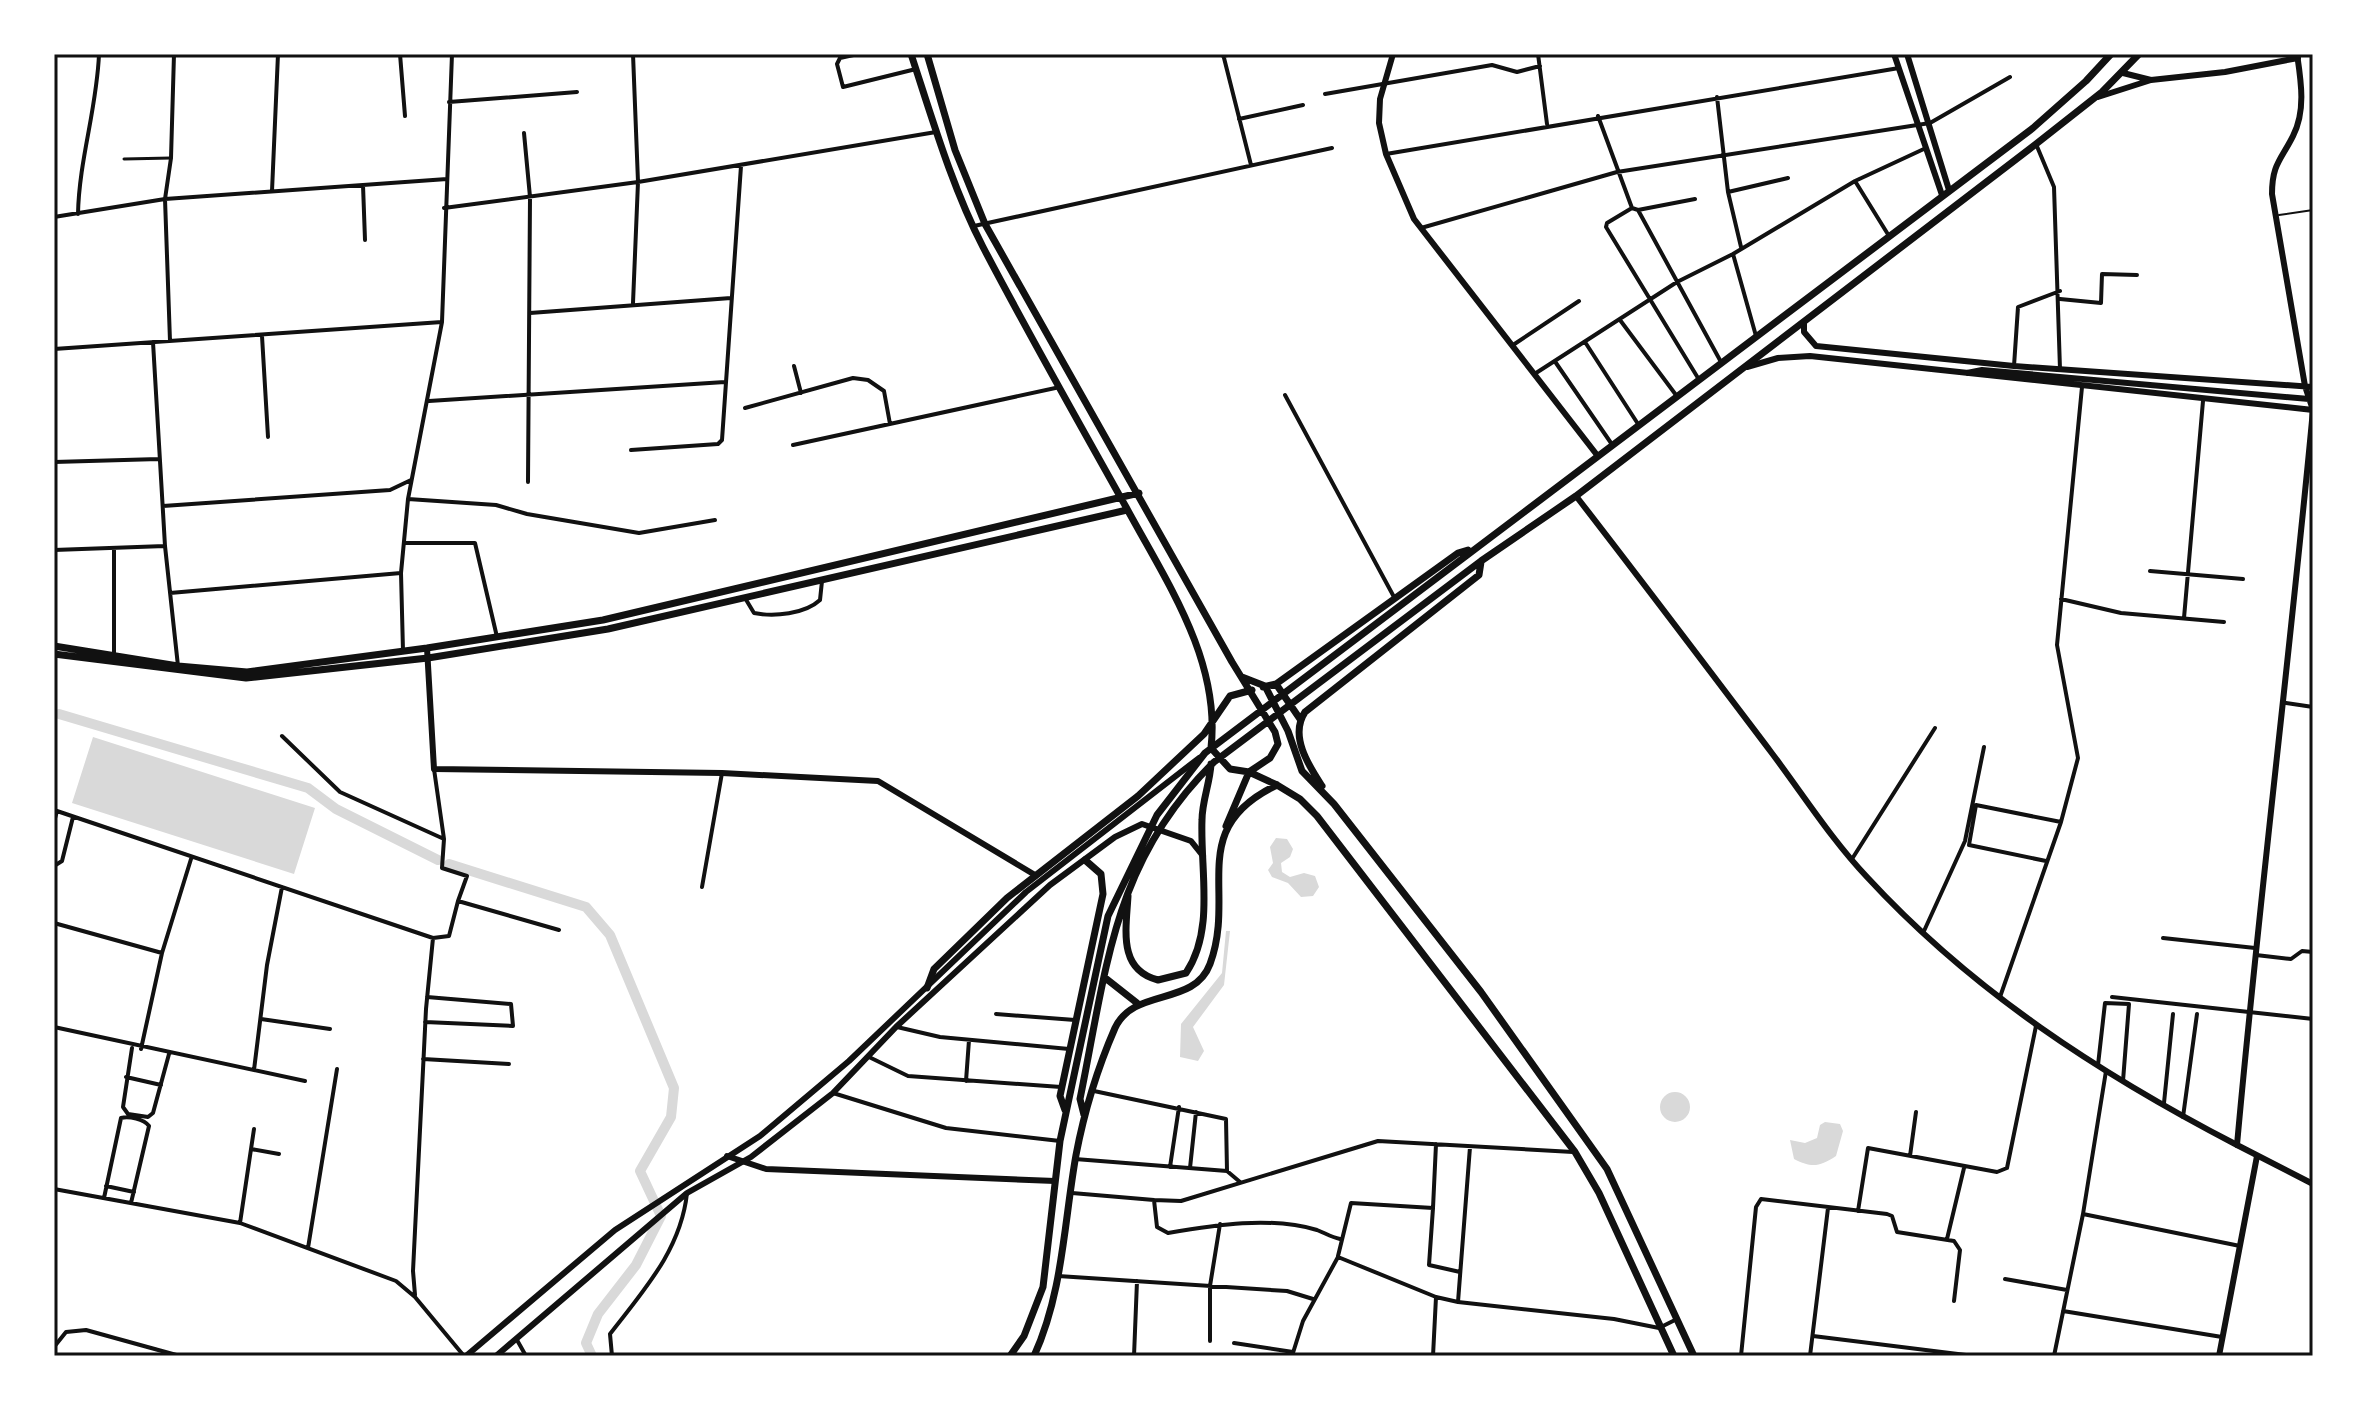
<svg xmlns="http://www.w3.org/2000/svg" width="2367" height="1410" font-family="'Work Sans',sans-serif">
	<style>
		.water { fill: #d9d9d9 }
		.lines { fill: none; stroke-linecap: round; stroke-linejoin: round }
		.canal { stroke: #d9d9d9; stroke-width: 10 }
		.service { stroke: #111; stroke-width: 2 }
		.pedestrian { stroke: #111; stroke-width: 3 }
		.minor { stroke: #111; stroke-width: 4 }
		.tertiary { stroke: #111; stroke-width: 6 }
		.secondary { stroke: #111; stroke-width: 6 }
		.primary { stroke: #111; stroke-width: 7 }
		.neatline { fill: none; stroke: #111; stroke-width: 3 }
	</style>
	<rect width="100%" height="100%" fill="#fff"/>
	<!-- water -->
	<path class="water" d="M93 737 315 808 294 874 72 803Z
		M1276 838 1287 839 1293 849 1290 857 1281 863 1282 872 1290 877 1304 873 1315 876 1319 887 1313 896 1301 897 1288 883 1272 877 1268 870 1273 863 1270 847Z
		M1226 931H1230L1224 985 1193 1027 1204 1051 1198 1061 1180 1057 1181 1024 1222 973Z
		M1660 1107a15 15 0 1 1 30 0a15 15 0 1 1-30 0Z
		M1825 1122 1840 1124 1843 1131 1836 1156C1819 1167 1812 1168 1794 1159L1790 1140 1805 1143 1817 1138 1820 1125Z"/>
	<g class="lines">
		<!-- canal -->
		<path class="canal" d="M59 714 308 788 336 809 438 860
			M449 864 586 907 610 935 674 1088 671 1117 640 1171 661 1216 636 1265 598 1314 586 1343 592 1356"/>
		<!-- service -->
		<path class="service" d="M2279 215 2313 210"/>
		<!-- pedestrian -->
		<path class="pedestrian" d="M124 159 171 158"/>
		<!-- minor -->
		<path class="minor" d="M400 54 405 116
			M633 54 638 182 633 303
			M858 54 840 58 837 64 843 87 916 69
			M1223 54 1251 165
			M1538 54 1547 124
			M1223 56 1232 54
			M1325 94 1492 65 1517 72 1540 66
			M1717 97 1728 192 1741 247
			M449 102 577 92
			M1598 116 1632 208 1638 210 1721 362
			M1239 119 1303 105
			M524 133 530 197 528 482
			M2036 144 2054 187 2060 369
			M1386 154 1899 68
			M1855 181 1889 236
			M363 185 365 240
			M272 191 278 54
			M1728 192 1788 178
			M444 208 638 182 936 132
			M1632 208 1607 223 1606 227 1698 378
			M1638 210 1695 199
			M78 214C79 160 97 108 99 54
			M54 217 165 199 447 179
			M974 226 1332 148
			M1421 228 1617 172 1930 123 2010 77
			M1733 254 1756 336
			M2060 299 2101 303 2102 274 2137 275
			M530 313 731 298
			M1620 320 1676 395
			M262 336 268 437
			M170 341 165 199 171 158 174 54
			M153 342 165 546 178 666
			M1585 342 1638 424
			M1513 345 1579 301
			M54 349 442 322
			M1556 363 1611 443
			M794 366 801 393
			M2014 366 2018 307 2060 291
			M1536 373 1677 282 1733 254 1855 181 1926 148
			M1285 395 1394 597
			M429 401 725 382
			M745 408 853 378 868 380 884 391 890 424
			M793 445 1060 387
			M631 450 718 444 722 440 741 166
			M54 462 159 459
			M408 499 496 505 527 514 639 533 715 520
			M163 506 390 490 411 480
			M404 543H475L497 637
			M54 550 165 546
			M2150 571 2243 579
			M170 593 401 573
			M745 598 754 613C774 617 805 614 820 600L822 581
			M2061 599 2121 613 2224 622
			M2184 618 2203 401
			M403 651 401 573 408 499 442 322 452 54
			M114 654V548
			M2286 703 2313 707
			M282 736 340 792 444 839
			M434 769 444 839 442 868 467 876 458 901
			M54 810 433 938 449 936 458 901 559 930
			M54 822 57 811
			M1852 859 1935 728
			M2046 861 1969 845 1976 805 2061 822
			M54 866 62 861 73 817
			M702 887 722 773
			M54 923 162 953
			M1924 931 1965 841 1984 747
			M2163 938 2255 948
			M2256 955 2291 959 2302 951 2313 952
			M2000 997 2061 822 2078 758 2057 645 2082 387
			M2112 997 2313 1019
			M996 1014 1075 1020
			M261 1019 330 1029
			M425 1022 513 1026 511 1004 427 997
			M54 1027 305 1081
			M897 1027 940 1037 1069 1049
			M132 1048 123 1107 128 1114 148 1117 153 1113 169 1054
			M141 1049 162 953 191 859
			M869 1057 908 1076 1061 1087
			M423 1059 509 1064
			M2098 1065 2105 1003 2129 1004 2123 1081
			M254 1070 267 965 282 887
			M126 1077 161 1085
			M966 1081 969 1040
			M1094 1091 1226 1119 1227 1171
			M833 1093 946 1128 1060 1141
			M2164 1103 2173 1014
			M2183 1117 2197 1014
			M251 1149 279 1154
			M1910 1156 1916 1112
			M1075 1159 1227 1171 1240 1182
			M1170 1167 1179 1107
			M1190 1168 1196 1112
			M106 1186 134 1192
			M54 1189 240 1223 396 1281 415 1297 464 1356
			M1072 1193 1154 1200 1157 1227 1168 1233C1215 1225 1270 1216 1317 1230 1325 1233 1331 1237 1340 1239
			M104 1198 121 1118C129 1116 144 1119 149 1126L131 1203
			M1154 1200 1181 1201 1378 1141 1573 1152
			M1433 1208 1429 1265 1460 1272
			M1858 1211 1868 1148 1997 1172 2007 1168 2036 1026
			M2083 1214 2240 1246
			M240 1223 254 1129
			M1947 1239 1964 1168
			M308 1248 337 1069
			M1338 1256 1351 1203 1433 1208 1436 1144
			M1058 1276 1287 1291 1313 1299
			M2005 1279 2067 1290
			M415 1295 413 1271 426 1009 433 938
			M1458 1302 1470 1147
			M2063 1311 2222 1337
			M1813 1336 1974 1356
			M517 1340 526 1356
			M1210 1341V1286L1220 1224
			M1234 1343 1293 1352
			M54 1347 66 1332 86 1330 180 1356
			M612 1356 610 1334C643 1291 681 1250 687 1193
			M1134 1356 1137 1281
			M1292 1356 1303 1321 1338 1257 1436 1297 1458 1302 1614 1319 1659 1328 1675 1320
			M1433 1356 1436 1297
			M1741 1356 1756 1207 1761 1199 1887 1214 1892 1216 1897 1232 1954 1241 1960 1250 1954 1301
			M1810 1356 1828 1208
			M2054 1356 2083 1214 2106 1071"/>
		<!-- tertiary -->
		<path class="tertiary" d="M1393 54 1380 99 1379 123 1386 154 1414 219 1597 455
			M1894 54 1942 195
			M1907 54 1949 190
			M2297 54C2301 81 2306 111 2293 136 2281 160 2272 164 2272 194L2305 386
			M1576 496C1642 581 1706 666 1771 752 1802 793 1831 839 1867 877 1972 991 2100 1074 2237 1145
			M427 648 434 769 722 773 878 781 1035 875
			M727 1156 766 1169 1055 1181
			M2219 1356 2257 1156"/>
		<!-- secondary -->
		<path class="secondary" d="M2123 73 2151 80
			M2098 97 2151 80 2225 72 2298 58
			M1804 322V332L1816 346 2014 366 2313 387
			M1747 367 1778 358 1810 356 2313 410
			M1967 373 1982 370 2309 399
			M2305 386 2313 410C2290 656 2259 900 2237 1145L2313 1184
			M466 1356 615 1230 760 1136 849 1061 1026 892 1199 758
			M496 1356 687 1193 751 1157 833 1093 896 1027 1050 885 1115 837 1142 824 1191 841 1203 856"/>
		<!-- primary -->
		<path class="primary" d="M911 54C932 118 952 187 983 247 1029 335 1078 421 1126 507 1166 581 1221 660 1211 748L1230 769 1249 772 1277 785 1300 799 1317 816 1575 1152 1599 1193 1674 1356
			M927 54 955 150 985 224 1232 662 1275 732 1278 744 1270 758 1249 772 1226 826
			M54 646 178 666 247 672 427 648 603 620 1139 493
			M54 654 246 678 428 658 608 629 1127 510
			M1242 677 1265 686 1288 731 1302 771 1334 804 1481 992 1607 1169 1694 1356
			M1276 684 1300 719
			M1263 687 1276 684 1458 553 1468 550
			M1322 786C1309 766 1289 736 1305 712L1479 575 1481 562
			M1128 896C1126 930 1118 970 1158 980L1186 973C1215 930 1200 870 1202 820 1202 801 1210 783 1211 764
			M1104 977 1137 1003
			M927 988 934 969 1007 898 1138 796 1204 734 1230 696 1252 690
			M1065 1110 1060 1096 1103 894 1101 874 1085 860
			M1084 1115 1080 1099C1107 967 1113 861 1214 762L1481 561 1576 496 2036 144 2102 92 2139 54
			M1010 1356 1024 1336 1043 1287 1060 1141 1108 916 1157 815 1205 753 2033 128 2086 81 2111 54
			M1034 1356C1063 1293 1064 1222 1076 1155 1084 1113 1098 1067 1115 1028 1134 987 1194 1007 1210 964 1237 891 1185 829 1277 785"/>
	</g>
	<!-- border -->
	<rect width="2367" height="1410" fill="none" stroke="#ffffff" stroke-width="112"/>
	<rect x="56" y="56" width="2255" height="1298" class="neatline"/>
</svg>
